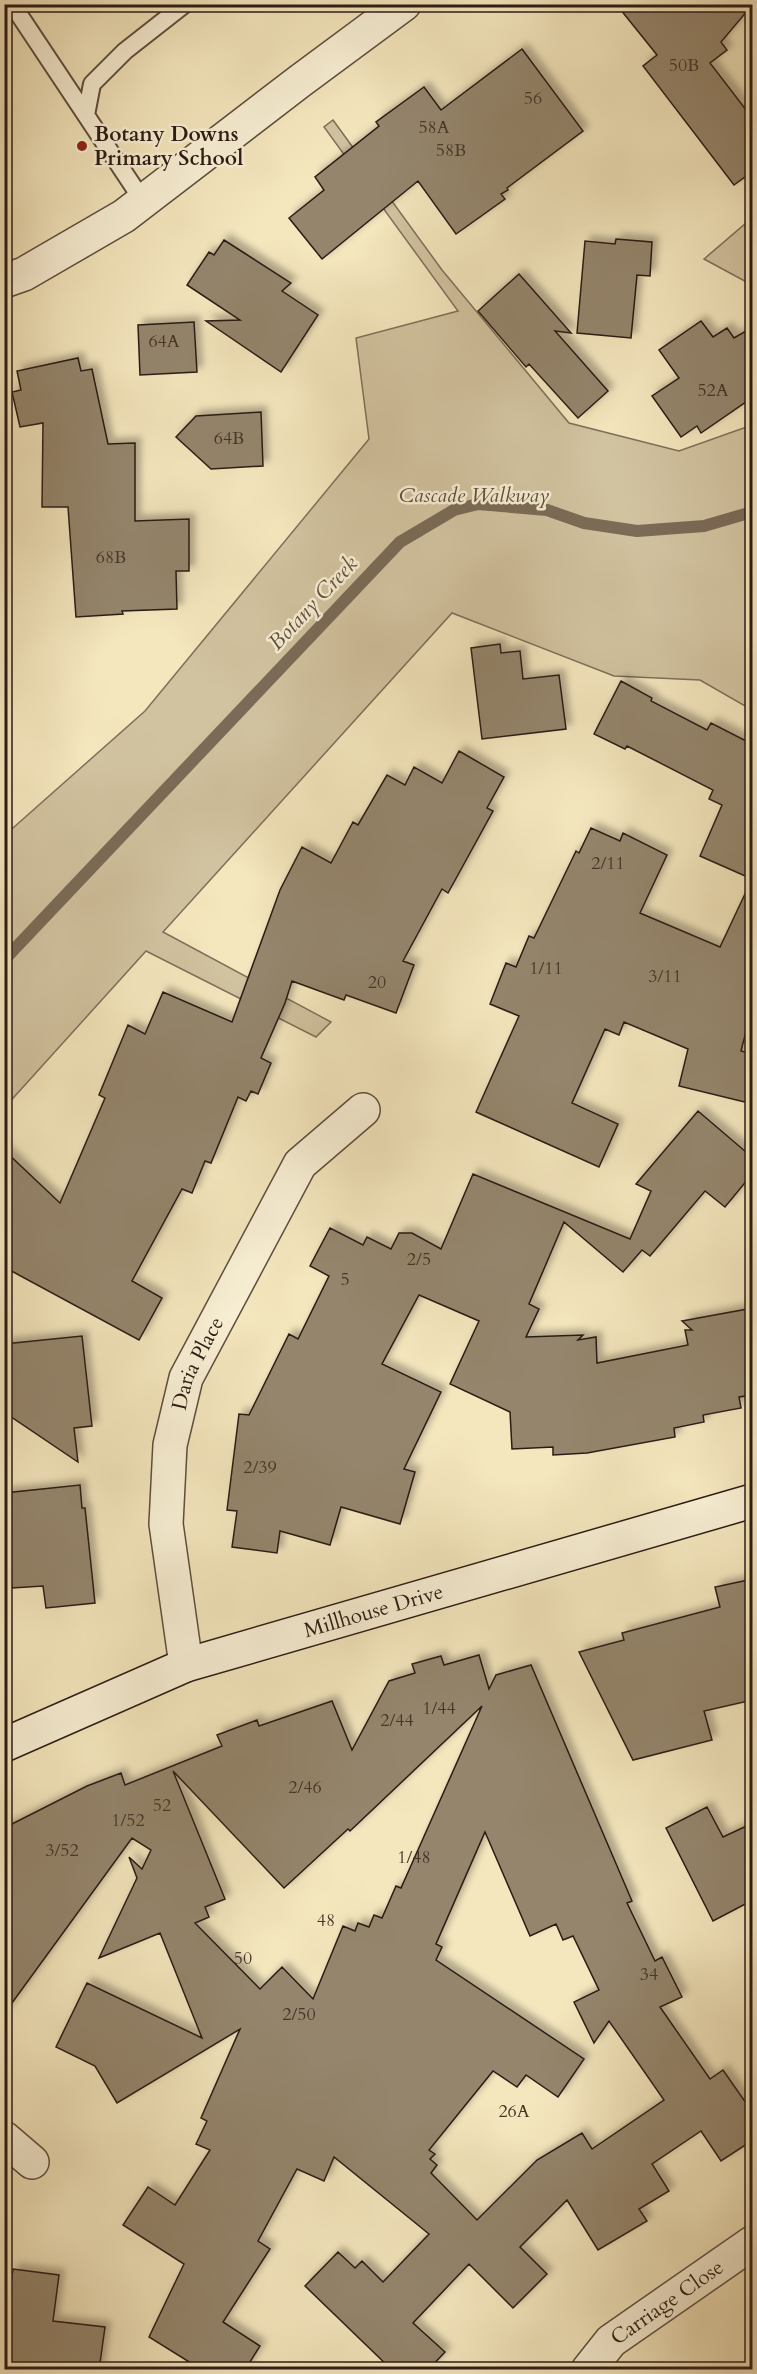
<svg xmlns="http://www.w3.org/2000/svg" width="757" height="2374" font-family="Cardo,serif">
	<style>
		.green { fill: #d2c3a0; stroke: #7f6f5a; stroke-width: 1.5 }
		.lines { fill: none; stroke-linecap: round; stroke-linejoin: round }
		.stream { stroke: #7b6b57; stroke-width: 12 }
		.building { fill: #94856c; stroke: #2c1b14; stroke-width: 1.5; fill-rule: evenodd; filter: url(#shadow) }
		.lane-casing { stroke: #5e4e3e; stroke-width: 20 }
		.street-casing { stroke: #5e4e3e; stroke-width: 36 }
		.secondary-casing { stroke: #2c1b14; stroke-width: 36 }
		.lane { stroke: #f8efd4; stroke-width: 16 }
		.street { stroke: #f8efd4; stroke-width: 33 }
		.secondary { stroke: #f8efd4; stroke-width: 33 }
		.poi-dot { fill: #8f2418; stroke: #f8efd4; stroke-width: 2 }
		.labels { text-anchor: middle; dominant-baseline: central; stroke-width: 5; stroke-linejoin: round; paint-order: stroke }
		.number-label { font-size: 18px; fill: #46362a }
		.poi-label { font-size: 21px; font-weight: bold; fill: #2c1b14; stroke: #f8efd4; text-anchor: start }
		.park-label { font-size: 21px; font-style: italic; fill: #5e4d3e; stroke: #f8efd4 }
		.street-label { font-size: 21px; fill: #2c1b14; stroke: #f8efd4 }
		.water-label { font-size: 22px; font-style: italic; fill: #615141; stroke: #f8efd4 }
	</style>
	<defs>
		<filter id="shadow"><feDropShadow dx="5.5" dy="-5.5" stdDeviation="3" flood-color="#0004"/></filter>
	</defs>
	<rect width="100%" height="100%" fill="#f4e6bd"/>
	<filter id="stains"><feTurbulence type="fractalNoise" baseFrequency=".00333" numOctaves="4"/><feColorMatrix values="0 0 0 0 .2 0 0 0 0 .09 0 0 0 0 .02 0 0 0 .5 -.17"/></filter>
	<radialGradient id="worn" r=".72"><stop offset=".6" stop-color="#630" stop-opacity="0"/><stop offset="1" stop-color="#630" stop-opacity=".3"/></radialGradient>
	<!-- green -->
	<path class="green" d="M333 120 442 270 569 423 679 451 752 425V710L700 680 614 676 452 613 163 932 331 1022 316 1037 146 951 5 1107V835L145 711 369 439 356 338 458 311 324 127Z
		M752 218V285L704 259Z"/>
	<g class="lines">
		<!-- stream -->
		<path class="stream" d="M4 960 400 542 454 510 478 504 547 510 584 523 637 531 704 526 752 512"/>
	</g>
	<!-- building -->
	<path class="building" d="M616 4H753L721 42 727 50 710 63 753 119V171L734 185 643 66 657 55Z
		M522 49 583 131 507 188 508 190 501 194 505 199 456 234 418 181 322 259 289 218 324 190 315 177 379 126 376 122 424 87 441 110Z
		M616 239 652 242 650 276 637 275 631 338 577 333 585 241 615 244Z
		M224 240 291 283 282 291 318 315 281 372 206 321 240 320 187 285 209 252 214 255Z
		M519 274 571 333 555 331 608 391 578 418 529 364 526 367 478 311Z
		M701 321 713 337 727 328 734 338 753 327V397L701 433 697 426 681 437 652 396 679 378 659 350Z
		M194 322 197 372 140 375 138 325Z
		M78 358 81 371 92 369 108 444 135 443V521L189 519V571H176L177 609 122 611 123 614 76 617 68 507H42L43 423 20 427 12 392 21 390 17 371Z
		M261 412 263 466 211 469 176 437 196 416Z
		M500 644 501 653 520 651 523 679 559 675 566 729 482 739 471 648Z
		M621 681 652 698 651 701 707 730 711 723 748 742 753 733V1004L741 1051 753 1054V1104L679 1086 688 1049 624 1022 619 1035 605 1029 572 1103 618 1124 599 1167 476 1112 519 1016 490 1004 506 963 516 967 529 936 534 938 576 851 579 853 591 828 620 841 623 833 667 855 640 913 720 947 752 879 700 856 722 805 709 799 713 790 627 746 625 749 594 734Z
		M459 751 504 777 487 808 493 811 448 893 442 889 403 961 414 965 396 1013 346 995 344 1000 292 981 285 1003 261 1058 271 1063 258 1094 251 1091 246 1101 238 1097 211 1163 205 1161 192 1193 182 1189 132 1281 162 1298 139 1340 4 1267V1150L60 1203 105 1098 99 1095 128 1025 145 1034 163 992 232 1022 280 890 302 847 331 863 353 822 358 825 387 775 405 785 414 767 442 783Z
		M698 1111 753 1158V1173L725 1207 705 1191 650 1256 642 1250 623 1272 564 1222 529 1304 539 1309 526 1337 583 1335 578 1340 596 1337 597 1363 688 1345 685 1330H692L682 1321 753 1308V1395L739 1397 741 1408 703 1415 704 1422 674 1428 675 1437 587 1453 553 1455V1447L512 1449 510 1412 450 1384 479 1321 419 1295 382 1364 441 1392 404 1469 415 1472 400 1524 341 1507 330 1545 280 1531 277 1553 232 1547 237 1511 227 1510 239 1414 249 1415 289 1334 298 1339 329 1276 310 1266 330 1228 363 1245 367 1237 391 1249 399 1233H412L441 1249 473 1174 630 1239 651 1191 636 1184Z
		M82 1336 92 1426 74 1428 78 1462 4 1412V1344Z
		M80 1485 82 1508H85L95 1603 46 1608 43 1586 12 1588 4 1517V1493Z
		M753 1579V1700L704 1711 712 1740 633 1760 579 1652 624 1640 622 1633 720 1607 715 1587Z
		M479 1655 489 1689 496 1675 531 1665 632 1901 627 1903 655 1961 662 1957 682 1997 660 2007 710 2079 723 2070 753 2113V2140L721 2161 701 2131 652 2164 669 2191 639 2209 647 2221 598 2250 567 2200 520 2247 547 2274 513 2308 469 2264 413 2323 445 2352 428 2370H392L305 2286 338 2252 355 2268 362 2261 383 2282 429 2234 334 2157 324 2181 297 2169 258 2241 270 2249 223 2322 260 2346 245 2370H202L149 2337 184 2264 123 2225 148 2187 175 2205 210 2150 196 2144 207 2121 201 2118 240 2029 117 2103 95 2066 56 2047 87 1983 202 2038 160 1933 99 1958 137 1878 129 1857 142 1869 151 1850 132 1838 4 2014V1828L87 1786 121 1773 125 1785 222 1746 217 1735 257 1720 259 1726 332 1701 352 1750 389 1681 415 1673 412 1664 441 1656 444 1665ZM482 1706 401 1888 396 1886 382 1918 374 1915 369 1927 358 1923 355 1931 343 1926 313 1999 282 1967 260 1989 195 1923 209 1917 205 1907 225 1899 173 1771 284 1888 348 1829 350 1831ZM485 1832 530 1936 556 1924 563 1940 573 1936 599 1990 574 2002 594 2043 609 2021 664 2100 592 2149 582 2133 537 2160 477 2220 431 2173 437 2165 430 2159 435 2154 429 2150 493 2071 517 2087 526 2075 558 2097 584 2059 436 1960 442 1947 436 1944Z
		M707 1807 723 1837 753 1823V1900L713 1921 666 1828Z
		M13 2269 59 2275 53 2321 105 2327 99 2370H4V2336Z"/>
	<g class="lines">
		<!-- lane casing -->
		<g class="lane-casing">
			<path id="lane" d="M12 4 143 201
				M86 115 92 84 125 51 185 4"/>
		</g>
		<!-- street casing -->
		<g class="street-casing">
			<g id="street">
				<path d="M4 281 24 274 124 216 300 81 404 4"/>
				<path id="s1" d="M186 1665 166 1524 170 1445 186 1378 300 1164 363 1110"/>
				<path d="M4 2138 32 2162"/>
				<path id="s2" d="M588 2370 611 2341 752 2243"/>
			</g>
		</g>
		<!-- secondary casing -->
		<g class="secondary-casing">
			<g id="secondary">
				<path id="s3" d="M4 1745 186 1665 752 1501"/>
			</g>
		</g>
		<!-- lane -->
		<use href="#lane" class="lane"/>
		<!-- street -->
		<use href="#street" class="street"/>
		<!-- secondary -->
		<use href="#secondary" class="secondary"/>
	</g>
	<!-- markers -->
	<circle class="poi-dot" cx="82" cy="146" r="6"/>
	<g class="labels">
		<!-- number labels -->
		<g class="number-label">
			<text x="684" y="65">50B</text>
			<text x="533" y="98">56</text>
			<text x="434" y="127">58A</text>
			<text x="451" y="150">58B</text>
			<text x="164" y="341">64A</text>
			<text x="713" y="390">52A</text>
			<text x="229" y="438">64B</text>
			<text x="111" y="557">68B</text>
			<text x="608" y="863">2/11</text>
			<text x="546" y="968">1/11</text>
			<text x="665" y="976">3/11</text>
			<text x="377" y="982">20</text>
			<text x="419" y="1259">2/5</text>
			<text x="345" y="1279">5</text>
			<text x="260" y="1467">2/39</text>
			<text x="439" y="1708">1/44</text>
			<text x="397" y="1720">2/44</text>
			<text x="305" y="1787">2/46</text>
			<text x="162" y="1805">52</text>
			<text x="128" y="1820">1/52</text>
			<text x="62" y="1850">3/52</text>
			<text x="414" y="1857">1/48</text>
			<text x="326" y="1920">48</text>
			<text x="243" y="1958">50</text>
			<text x="649" y="1974">34</text>
			<text x="299" y="2014">2/50</text>
			<text x="514" y="2111">26A</text>
		</g>
		<!-- poi labels -->
		<g class="poi-label">
			<text x="94" y="134">Botany Downs<tspan x="94" dy="24">Primary School</tspan></text>
		</g>
		<!-- park labels -->
		<g class="park-label">
			<text x="474" y="495">Cascade Walkway</text>
		</g>
		<!-- street labels -->
		<g class="street-label">
			<text stroke="none"><textPath href="#s1" startOffset="308">Daria Place</textPath></text>
			<text stroke="none"><textPath href="#s3" startOffset="394">Millhouse Drive</textPath></text>
			<text stroke="none"><textPath href="#s2" startOffset="105">Carriage Close</textPath></text>
		</g>
		<!-- water labels -->
		<g class="water-label">
			<text transform="translate(313 603) rotate(-47)">Botany Creek</text>
		</g>
	</g>
	<!-- margin -->
	<rect width="757" height="2374" fill="none" stroke="#f4e6bd" stroke-width="24"/>
	<rect x="6" y="6" width="745" height="2362" fill="none" stroke="#2c1b14" stroke-width="3"/>
	<rect x="12" y="12" width="733" height="2350" fill="none" stroke="#2c1b14" stroke-width="1.5"/>
	<rect width="100%" height="100%" filter="url(#stains)"/>
	<rect width="100%" height="100%" fill="url(#worn)"/>
</svg>
